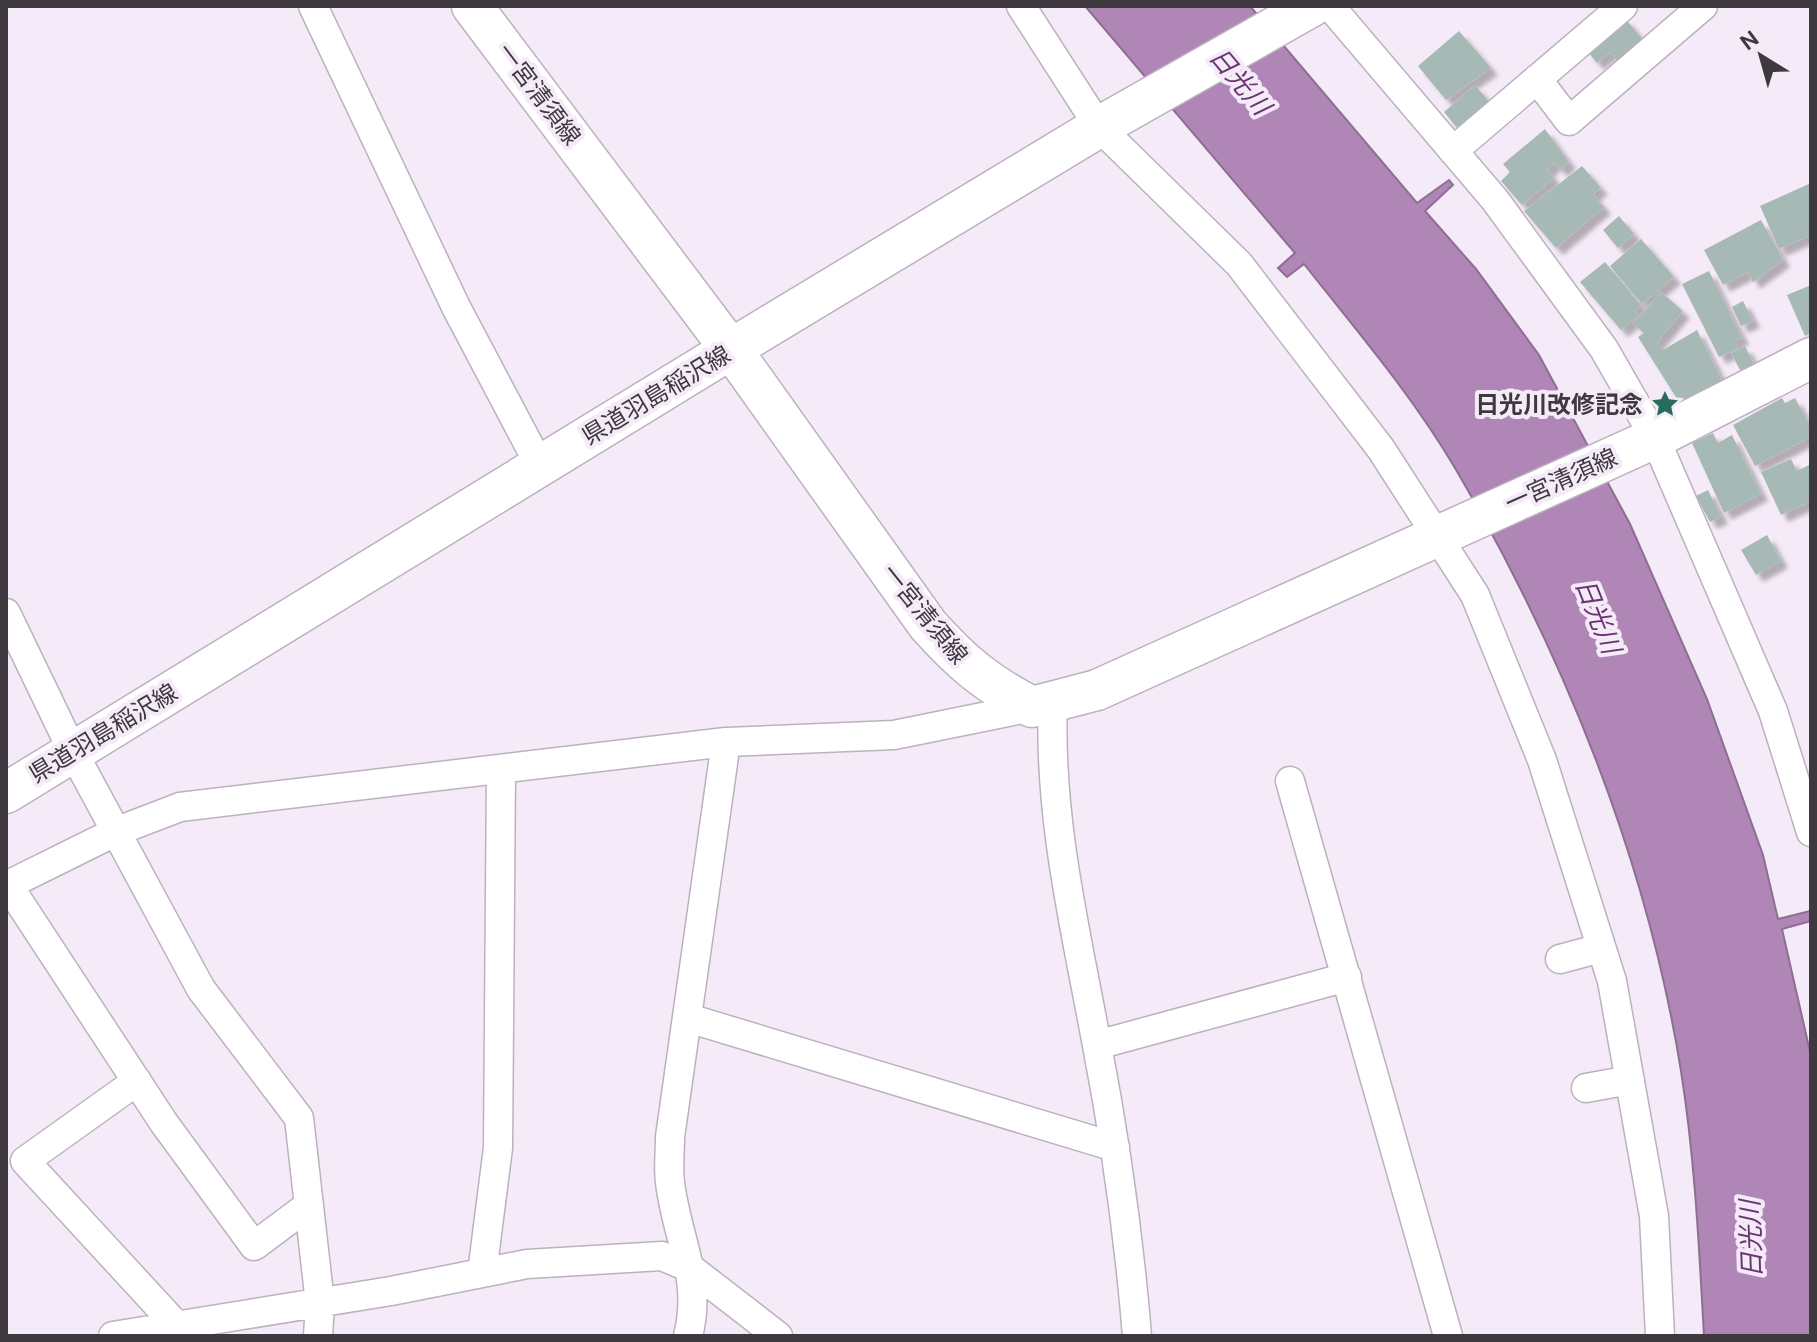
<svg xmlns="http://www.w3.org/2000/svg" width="1817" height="1342" font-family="'DM Sans','Noto Sans JP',sans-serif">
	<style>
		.water { fill: #af86b6; stroke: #8d6f92; stroke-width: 2 }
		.building { fill: #a7b9b4; filter: url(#shadow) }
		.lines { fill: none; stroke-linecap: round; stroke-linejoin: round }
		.minor-casing { stroke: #bcb1be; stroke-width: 31 }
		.secondary-casing { stroke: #bcb1be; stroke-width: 43 }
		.minor { stroke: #fff; stroke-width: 28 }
		.secondary { stroke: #fff; stroke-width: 40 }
		.labels { text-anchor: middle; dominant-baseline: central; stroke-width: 8; stroke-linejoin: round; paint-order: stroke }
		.street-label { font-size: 24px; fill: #3e393e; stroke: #f5eaf7 }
		.poi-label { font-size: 24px; font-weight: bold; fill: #3e393e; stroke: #f5eaf7; text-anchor: end }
		.water-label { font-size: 26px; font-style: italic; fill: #693472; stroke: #f5eaf7 }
	</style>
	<defs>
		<filter id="shadow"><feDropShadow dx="7" dy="7" stdDeviation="2" flood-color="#0004"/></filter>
	</defs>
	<rect width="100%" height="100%" fill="#f5eaf7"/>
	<!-- water -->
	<path class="water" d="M1085 6H1250L1417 203 1449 180 1453 185 1425 211 1476 269 1539 355 1630 524 1707 699 1763 855 1778 919 1810 911 1811 921 1782 929 1811 1056V1336H1704C1699 1247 1695 1159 1681 1071 1647 859 1563 653 1455 468 1412 395 1356 330 1304 264L1287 277 1278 268 1295 253Z"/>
	<!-- building -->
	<path class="building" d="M1625 18 1643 40 1618 62 1610 52 1597 63 1587 51Z
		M1459 31 1491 68 1446 100 1418 66Z
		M1475 85 1494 108 1462 134 1444 112Z
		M1545 129 1569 162 1560 170 1555 163 1547 170 1554 178 1522 205 1501 181 1510 172 1503 164Z
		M1582 166 1601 188 1593 194 1604 207 1556 248 1524 211Z
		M1811 183V235L1779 249 1760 206Z
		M1619 216 1634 234 1618 248 1603 230Z
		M1761 220 1783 260 1753 282 1748 272 1723 285 1704 250Z
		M1641 239 1674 277 1642 304 1610 266Z
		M1605 262 1641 305 1635 311 1639 315 1621 330 1580 282Z
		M1709 271 1742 338 1735 341 1738 348 1719 357 1682 284Z
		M1811 285V333L1805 336 1787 295Z
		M1661 292 1683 311 1657 342 1663 350 1697 330 1722 380 1679 402 1638 337 1644 333 1633 324Z
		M1743 301 1753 321 1741 326 1732 307Z
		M1745 346 1754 364 1740 370 1731 353Z
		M1782 398 1785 403 1795 398 1811 428V437L1755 466 1733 425Z
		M1713 433 1718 443 1732 435 1761 494 1724 513 1692 443Z
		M1791 459 1797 471 1811 464V501L1781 515 1761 472Z
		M1708 490 1721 517 1710 522 1696 496Z
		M1767 535 1781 561 1756 575 1741 550Z"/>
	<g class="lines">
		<!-- minor casing -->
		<g class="minor-casing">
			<path id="minor" d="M313 6 456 307 540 466
				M1021 6 1099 127 1239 264 1381 449 1475 595 1542 760 1612 981 1654 1216 1660 1336
				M1330 6 1495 200 1604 349 1655 438 1773 711 1811 832
				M1537 79 1569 121 1703 6
				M1453 151 1623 6
				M6 613 73 752 201 989 299 1118 320 1303 318 1336
				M1053 701C1048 816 1075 927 1096 1040 1115 1138 1129 1236 1137 1336
				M1290 781 1448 1336
				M8 885 164 1123 254 1246 309 1205
				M6 886 115 832 180 807 726 742 894 735 1032 707
				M1560 959 1601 948
				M688 1018 1115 1147
				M1097 1045 1347 977
				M137 1081 25 1161 177 1326
				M1586 1088 1630 1080
				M482 1273 498 1148 501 769
				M113 1336 391 1291 527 1264 662 1256 690 1268 778 1336
				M688 1336C703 1278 676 1237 670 1182 668 1168 670 1152 670 1137L726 742"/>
		</g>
		<!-- secondary casing -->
		<g class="secondary-casing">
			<path id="secondary" d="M472 6 744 367 928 625C962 663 986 683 1032 707L1097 690 1655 438 1811 358
				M6 793 731 349 1099 127 1312 6"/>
		</g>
		<!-- minor -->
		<use href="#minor" class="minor"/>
		<!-- secondary -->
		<use href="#secondary" class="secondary"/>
	</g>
	<!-- icons -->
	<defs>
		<g id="sight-bare" transform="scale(2.16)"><path d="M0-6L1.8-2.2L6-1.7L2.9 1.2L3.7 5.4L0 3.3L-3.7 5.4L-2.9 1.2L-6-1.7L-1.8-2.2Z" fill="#276b5c" stroke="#f5eaf7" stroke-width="2.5" paint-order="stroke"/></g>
	</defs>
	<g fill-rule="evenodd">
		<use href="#sight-bare" x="1665" y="404"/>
	</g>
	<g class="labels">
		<!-- street labels -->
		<g class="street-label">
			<text transform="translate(539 94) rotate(53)">一宮清須線</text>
			<text transform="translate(656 395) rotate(-31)">県道羽島稲沢線</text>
			<text transform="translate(1561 480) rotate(-24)">一宮清須線</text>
			<text transform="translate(925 614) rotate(51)">一宮清須線</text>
			<text transform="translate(103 733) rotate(-31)">県道羽島稲沢線</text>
		</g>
		<!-- poi labels -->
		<g class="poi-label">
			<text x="1643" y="404">日光川改修記念</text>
		</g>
		<!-- water labels -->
		<g class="water-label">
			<text transform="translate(1240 81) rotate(50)">日光川</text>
			<text transform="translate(1598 616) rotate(68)">日光川</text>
			<text transform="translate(1751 1239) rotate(-92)">日光川</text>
		</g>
	</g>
	<!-- border -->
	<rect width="1817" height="1342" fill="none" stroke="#3e393e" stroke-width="16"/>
	<!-- north arrow -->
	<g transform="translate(1761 56) rotate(323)" stroke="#f5eaf7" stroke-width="6" paint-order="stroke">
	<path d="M0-6L14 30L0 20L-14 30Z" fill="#3e393e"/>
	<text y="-12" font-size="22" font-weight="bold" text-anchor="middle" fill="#3e393e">N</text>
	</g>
</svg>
